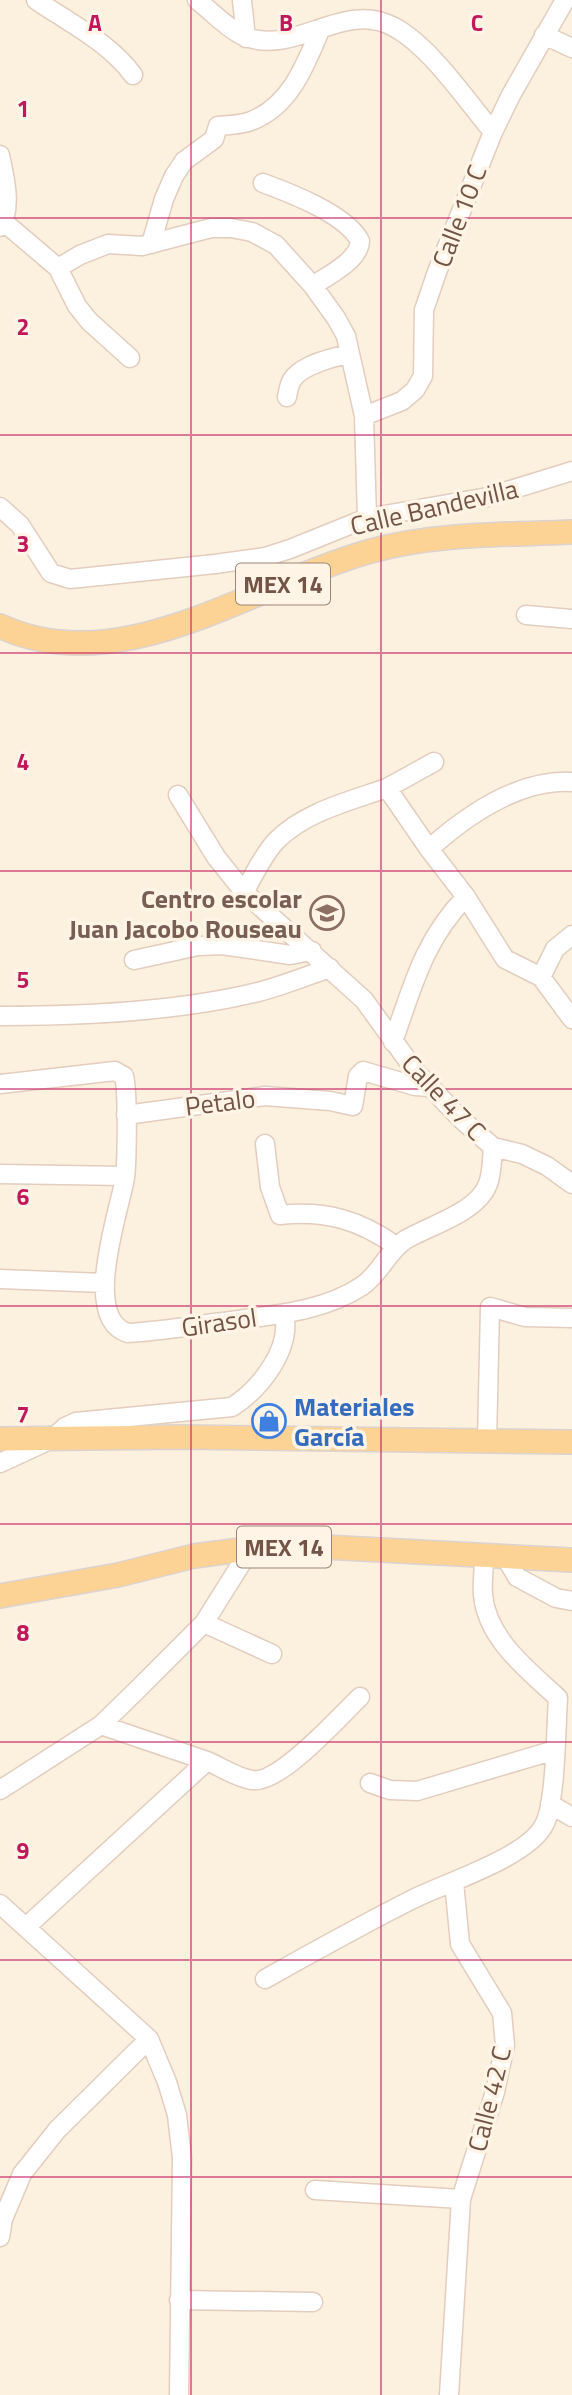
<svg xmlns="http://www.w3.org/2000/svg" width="572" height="2395" font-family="'Titillium Web',sans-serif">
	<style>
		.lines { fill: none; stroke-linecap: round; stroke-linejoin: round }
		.minor-casing { stroke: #e2cdbe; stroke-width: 21 }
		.major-casing { stroke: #dbd3cf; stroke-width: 26 }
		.minor { stroke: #fff; stroke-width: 18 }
		.major { stroke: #fdd295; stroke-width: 23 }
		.grid { fill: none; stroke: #c2185b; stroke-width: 2; stroke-opacity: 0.55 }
		.labels { text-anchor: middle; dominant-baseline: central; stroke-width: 7; stroke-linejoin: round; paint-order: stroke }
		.shield { fill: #fff4e5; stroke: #9d8476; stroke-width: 2 }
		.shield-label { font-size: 24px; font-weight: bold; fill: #735447 }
		.street-label { font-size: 26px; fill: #735447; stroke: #fff4e5 }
		.education-label { font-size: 26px; font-weight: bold; fill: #785e54; stroke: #fff4e5; text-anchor: end }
		.shop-label { font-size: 26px; font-weight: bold; fill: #366cbe; stroke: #fff4e5; text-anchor: start }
		.grid-label { font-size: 23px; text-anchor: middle; font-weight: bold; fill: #c2185b; stroke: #fff4e5; stroke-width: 7; stroke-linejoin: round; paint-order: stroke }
	</style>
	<rect width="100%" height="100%" fill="#fcf0df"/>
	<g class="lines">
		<!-- minor casing -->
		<g class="minor-casing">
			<path id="minor" d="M36 0C68 22 110 43 133 75
				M197 0C211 11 233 34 249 38 299 53 345 0 394 27 431 47 466 100 493 132
				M242 0 246 38
				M544 35 572 48
				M0 155C4 175 13 208 0 227
				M263 183C290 193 346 214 360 241 359 261 328 275 313 286
				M4 222 58 268 77 306 89 321 130 358
				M151 244 164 199 174 176 184 161 214 139 218 126C229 125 241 125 251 121 291 106 306 63 321 28
				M58 268 80 255 108 244 142 246 211 228H231L252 232 276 245 313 286 336 318 346 336 364 416 367 518
				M287 397C288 392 289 385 292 380 301 365 334 357 350 354
				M364 416 402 401 415 390 423 376 424 310 437 272 493 132 511 95 565 0
				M0 507 20 525 51 573 70 579 215 564 265 557 290 549 367 518 488 497 572 471
				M526 615 572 619
				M434 762 387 788 429 849 466 897 505 959 541 977 572 1019
				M178 795 216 857 244 892 364 1000 416 1072 461 1119 493 1147 522 1154 547 1166 572 1184
				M429 849C467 815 519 779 572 782
				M244 892C254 875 263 855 276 841 304 812 350 801 387 788
				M134 960 198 946 222 945 290 955 312 951
				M541 977 555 949 572 935
				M0 1016C83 1016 177 1012 258 992 282 986 306 976 330 968
				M393 1042C412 988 424 939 466 897
				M0 1084 115 1071 124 1076C128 1090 127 1162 125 1178 119 1212 81 1319 128 1333 160 1331 191 1326 223 1322 270 1315 321 1313 362 1286 380 1274 387 1252 405 1240 430 1225 477 1213 488 1184 492 1173 492 1159 493 1147
				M126 1115 265 1096 330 1101 353 1106 358 1076 363 1071 415 1086 430 1087
				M265 1144 270 1187 280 1215C325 1210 360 1220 396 1246
				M0 1174 125 1176
				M0 1279 104 1283
				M487 1442 490 1307 525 1317 572 1318
				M0 1463 52 1439 65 1427 76 1422 232 1407C260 1389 292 1349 284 1314
				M506 1558 517 1577 556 1598 572 1601
				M204 1623 272 1654
				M207 1761C221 1767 237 1778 252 1780 279 1785 340 1716 360 1697
				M370 1783 390 1790 417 1791 555 1750
				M0 1790 101 1725 136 1691 204 1623 251 1548
				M550 1804 572 1817
				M0 1904 149 2039 167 2082 177 2115 182 2158 179 2395
				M26 1927 207 1761 101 1725
				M265 1979C313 1952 362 1925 411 1900 444 1883 527 1858 544 1825 556 1803 556 1727 558 1698 528 1670 487 1639 483 1595 482 1583 484 1569 484 1557
				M315 2190 461 2199
				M0 2237 3 2219 22 2174 57 2130 149 2039
				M179 2300 313 2302
				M449 2395 461 2199 495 2092 505 2045 502 2013 460 1944 454 1882"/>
		</g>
		<!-- major casing -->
		<g class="major-casing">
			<path id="major" d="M0 626C121 683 255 583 371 551 436 533 505 535 572 532
				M0 1439 181 1437 572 1442
				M0 1596 118 1575 194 1556 262 1547H324L572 1560"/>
		</g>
		<!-- minor -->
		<use href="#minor" class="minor"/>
		<!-- major -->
		<use href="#major" class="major"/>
	</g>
	<!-- grid -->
	<path class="grid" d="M191 0V2395M381 0V2395M0 218H572M0 435H572M0 653H572M0 871H572M0 1089H572M0 1306H572M0 1524H572M0 1742H572M0 1960H572M0 2177H572"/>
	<!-- icons -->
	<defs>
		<g id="school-ring" transform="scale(1.75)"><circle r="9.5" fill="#fff4e5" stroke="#8d6e63" stroke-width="1.5"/><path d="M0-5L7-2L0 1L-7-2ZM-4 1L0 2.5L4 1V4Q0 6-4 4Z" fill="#8d6e63"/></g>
		<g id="shop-ring" transform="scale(1.75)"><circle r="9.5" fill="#fff4e5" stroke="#3f7fe0" stroke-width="1.5"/><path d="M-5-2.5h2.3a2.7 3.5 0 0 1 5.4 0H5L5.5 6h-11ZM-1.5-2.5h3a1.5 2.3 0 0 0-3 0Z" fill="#3f7fe0"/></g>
	</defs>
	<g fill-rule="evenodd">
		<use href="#school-ring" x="327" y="913"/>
		<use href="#shop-ring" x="269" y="1421"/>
	</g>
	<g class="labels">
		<!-- shield labels -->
		<g class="shield">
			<rect x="236" y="563.5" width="94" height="41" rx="5"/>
			<rect x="237" y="1526.5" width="94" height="41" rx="5"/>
		</g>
		<g class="shield-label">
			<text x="283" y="584">MEX 14</text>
			<text x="284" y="1547">MEX 14</text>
		</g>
		<!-- street labels -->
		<g class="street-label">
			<text transform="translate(459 216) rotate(-69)">Calle 10 C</text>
			<text transform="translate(434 507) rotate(-13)">Calle Bandevilla</text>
			<text transform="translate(444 1097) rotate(46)">Calle 47 C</text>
			<text transform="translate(220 1102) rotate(-7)">Petalo</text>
			<text transform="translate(219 1322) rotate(-8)">Girasol</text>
			<text transform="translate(489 2099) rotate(-76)">Calle 42 C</text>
		</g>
		<!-- education labels -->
		<g class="education-label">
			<text x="302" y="898">Centro escolar<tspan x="302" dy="30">Juan Jacobo Rouseau</tspan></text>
		</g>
		<!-- shop labels -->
		<g class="shop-label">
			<text x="294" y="1406">Materiales<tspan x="294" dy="30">García</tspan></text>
		</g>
	</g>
	<g class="grid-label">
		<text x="95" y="31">A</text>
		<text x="286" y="31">B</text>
		<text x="477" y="31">C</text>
		<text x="23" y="117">1</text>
		<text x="23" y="335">2</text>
		<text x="23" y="552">3</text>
		<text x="23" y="770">4</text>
		<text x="23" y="988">5</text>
		<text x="23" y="1205">6</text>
		<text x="23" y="1423">7</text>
		<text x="23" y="1641">8</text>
		<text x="23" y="1859">9</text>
	</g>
</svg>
